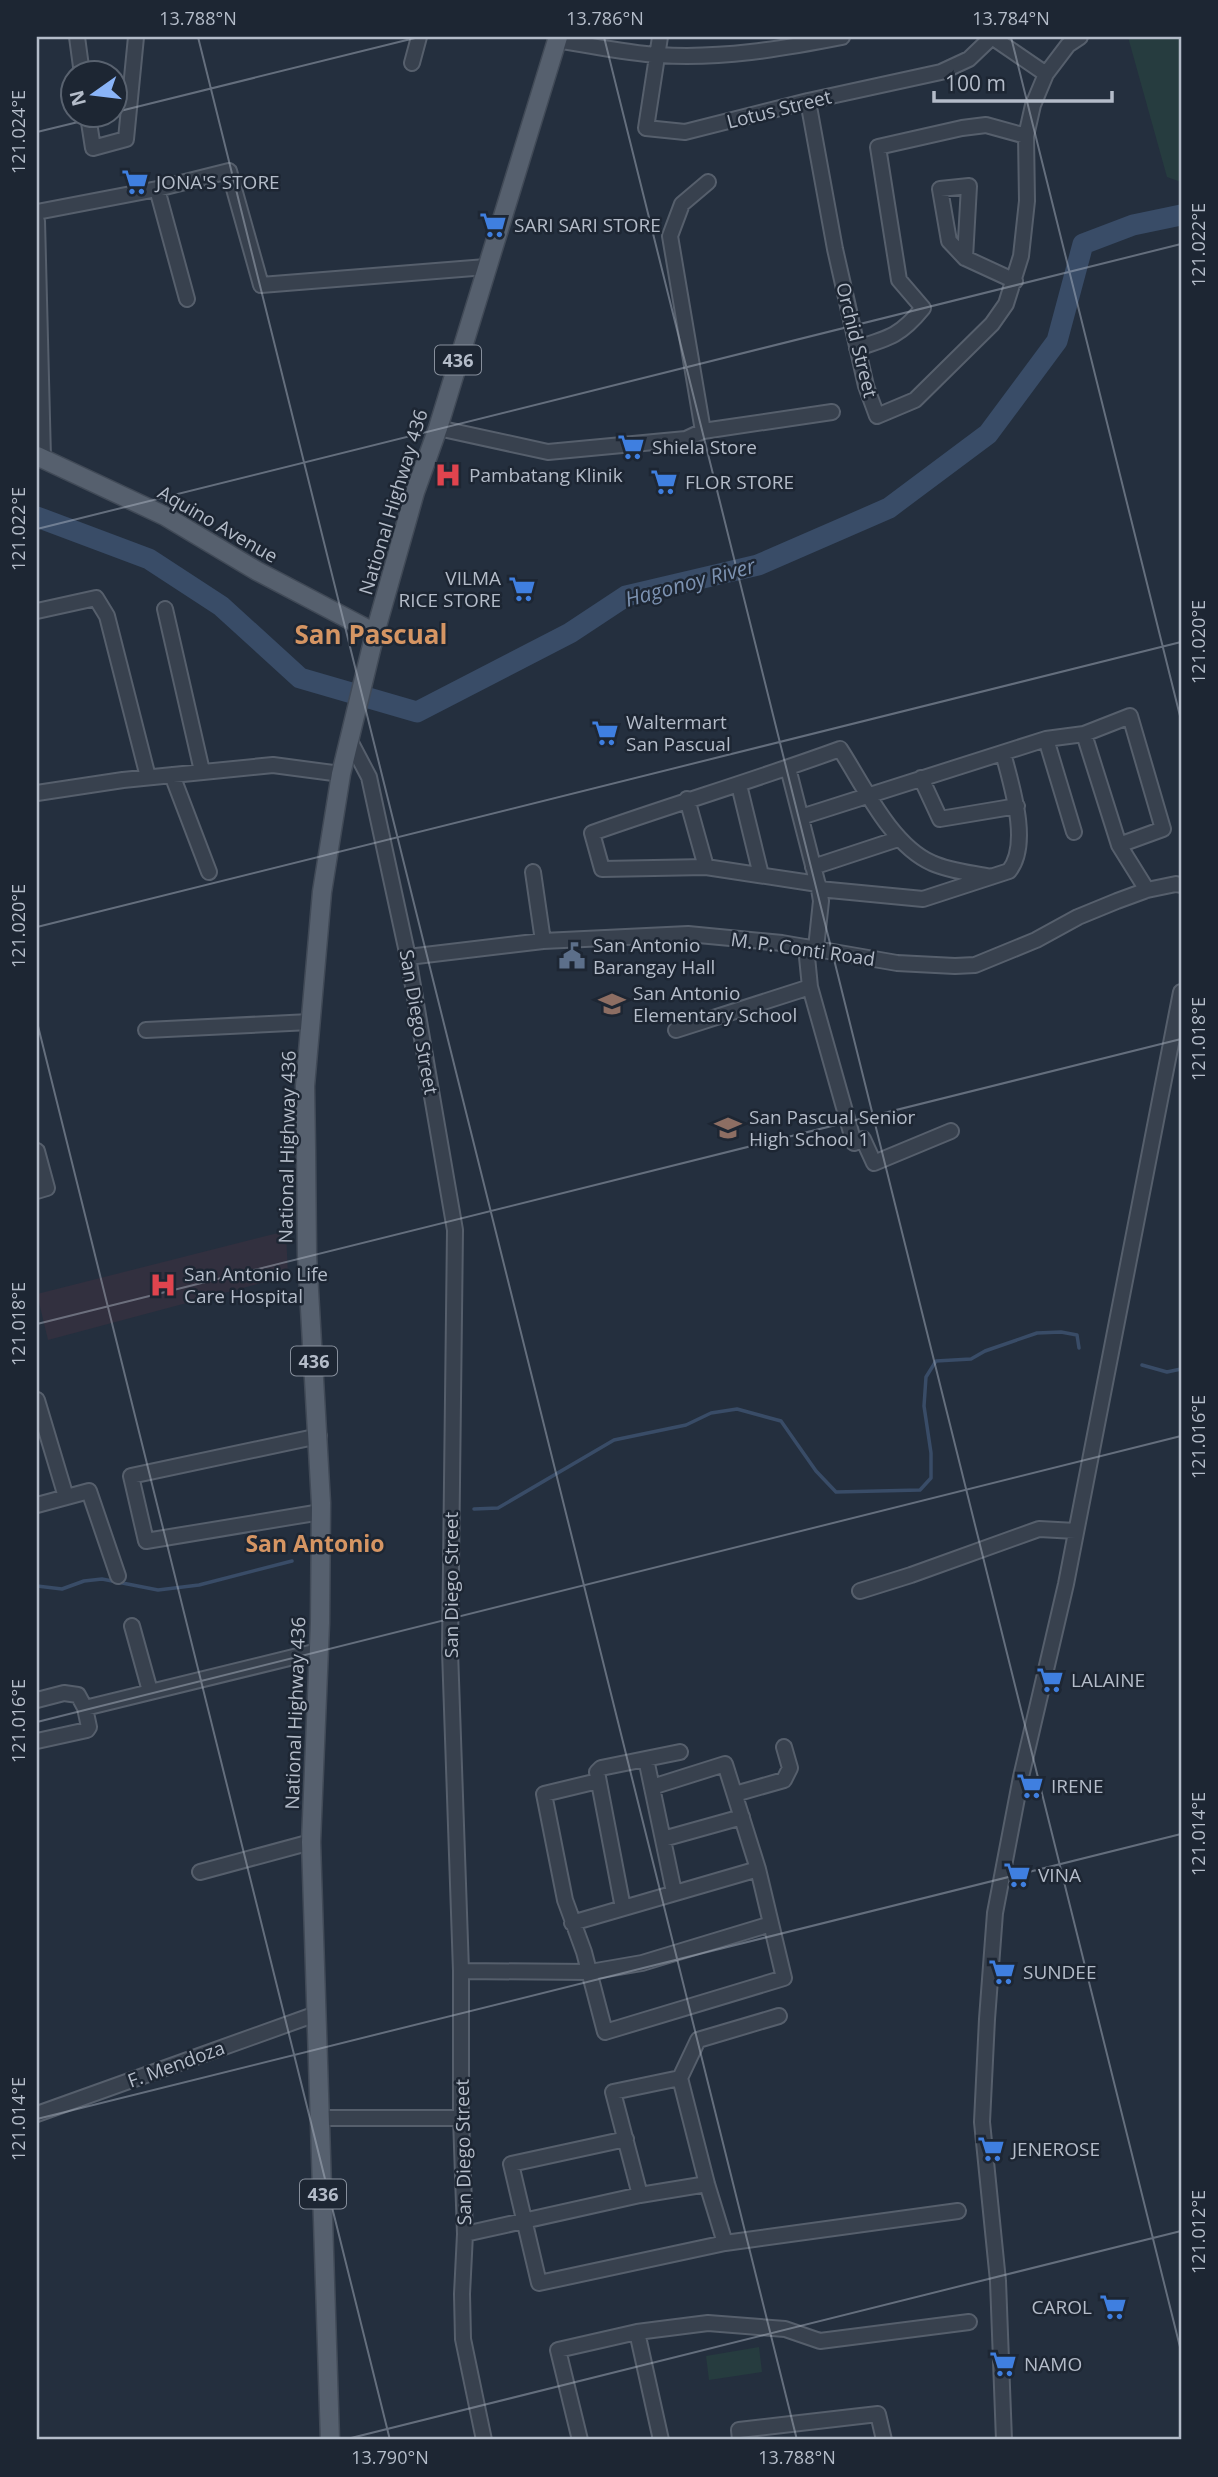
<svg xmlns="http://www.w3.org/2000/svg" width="1218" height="2477" font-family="'Open Sans',sans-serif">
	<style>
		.medical { fill: #32303f }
		.green { fill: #263c3f }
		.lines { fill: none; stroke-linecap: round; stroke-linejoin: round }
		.stream { stroke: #394c67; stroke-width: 3.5 }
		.river { stroke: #394c67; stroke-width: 21 }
		.minor-casing { stroke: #565f6c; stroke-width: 18 }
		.major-casing { stroke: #414a57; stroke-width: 21 }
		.minor { stroke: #38414e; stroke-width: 14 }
		.major { stroke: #56606e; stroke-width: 18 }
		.ticks { fill: none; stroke: #b4bcc9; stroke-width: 2; stroke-opacity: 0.45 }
		.labels { text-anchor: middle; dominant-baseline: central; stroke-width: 5; stroke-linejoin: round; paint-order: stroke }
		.shield { fill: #1d2633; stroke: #878f9c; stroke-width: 2 }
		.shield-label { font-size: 18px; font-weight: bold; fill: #b4bcc9 }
		.street-label { font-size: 19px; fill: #b4bcc9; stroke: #1d2633 }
		.poi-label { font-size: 19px; fill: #b4bcc9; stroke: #1d2633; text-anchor: start }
		.water-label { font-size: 21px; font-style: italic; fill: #7c92b1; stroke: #1d2633 }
		.quarter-label { font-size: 23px; font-weight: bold; fill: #d59563; stroke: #1d2633 }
		.district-label { font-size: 26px; font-weight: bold; fill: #d59563; stroke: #1d2633 }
		.neatline { fill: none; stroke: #b4bcc9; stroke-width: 2.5 }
		.ticks-label { font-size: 18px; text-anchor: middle; fill: #b4bcc9 }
	</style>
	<rect width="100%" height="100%" fill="#242f3e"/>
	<!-- medical -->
	<path class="medical" d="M286 1231 288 1276 48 1340 37 1294Z"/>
	<!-- green -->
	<path class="green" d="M1128 37H1181V182L1167 177Z
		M759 2347 762 2372 709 2380 706 2356Z"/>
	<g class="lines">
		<!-- stream -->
		<path class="stream" d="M1142 1365 1167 1372 1181 1369
			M474 1509 498 1508 614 1440 686 1425 711 1413 737 1409 781 1421 816 1471 836 1492 920 1490 931 1478V1453L924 1406 926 1377 936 1361 971 1359 985 1351 1037 1333 1061 1332 1077 1335 1079 1348
			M37 1586 62 1589 84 1581 102 1579 158 1590 199 1585 292 1561"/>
		<!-- river -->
		<path class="river" d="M37 517 149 559 221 606 300 678 417 712 570 633 626 596 758 565 889 508 988 434 1057 341 1083 244 1133 225 1181 215"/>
		<!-- minor casing -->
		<g class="minor-casing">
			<path id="minor" d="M77 37 82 74
				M660 37 646 128 685 132 808 101 941 72 969 59 992 37
				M992 37 1046 74
				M556 40C590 45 625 53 659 55 721 59 781 49 842 37
				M412 63 419 37
				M808 101 835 249 866 386 877 416 915 400 992 324 1006 304 1021 256 1027 201 1026 136 1033 105 1046 74 1068 45 1080 37
				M88 116 93 148 126 139 136 37
				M157 189 187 299
				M37 212 157 189 229 171 261 285 486 267
				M37 221 43 458
				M965 258 969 186 940 189 949 241 965 258 1015 281
				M857 348C890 338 901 335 923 308L899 280 878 147 962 128 986 125 1026 136
				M438 428 548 452 686 439 703 431 832 412
				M703 431 670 236 682 204 708 182
				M165 609 202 771
				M37 611 96 598 107 616 148 777
				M1084 734 1119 845 1147 890
				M1046 739 1074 832
				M350 741 369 777 408 957 455 1230 450 1651 461 1971V2118L465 2234 462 2294 463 2339 484 2440
				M788 768 819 889 821 901 816 948
				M172 775 209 872
				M921 778 940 819 1017 806
				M739 785 761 875
				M37 793 123 780 273 765 341 774
				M687 799 706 867
				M801 817 1046 739 1084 734 1130 716 1163 829 1119 845
				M813 867 898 839
				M533 872 543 941
				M818 884 706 867 602 869 592 833C674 804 758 779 840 749 864 786 891 845 932 863 949 871 972 873 991 877
				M819 889 923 899 1009 871C1031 844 1011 784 1003 753
				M806 947 810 987 854 1143 863 1139 874 1163 951 1131
				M408 957 543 941 688 934 782 943 897 963 955 966 975 965 1036 940 1078 917 1117 901 1147 890 1176 884 1181 885
				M146 1030 310 1022
				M676 1030 810 987
				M37 1151 47 1188 37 1191
				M37 1400 66 1497
				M319 1436 131 1476 146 1541 321 1512
				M37 1505 89 1491 118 1576
				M860 1591 911 1575 1039 1529 1076 1531
				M132 1626 150 1691
				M37 1700 64 1693 78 1695 85 1708 89 1727 87 1730 37 1741
				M85 1708 318 1651
				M646 1759 674 1892
				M598 1781 544 1794 565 1900 584 1952 605 2032 784 1978 758 1869 725 1764 652 1787
				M735 1794 784 1780 790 1768 784 1747
				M663 1839 742 1817
				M200 1872 311 1842
				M623 1908 597 1772 601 1768 680 1752
				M572 1923 758 1869
				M461 1971 590 1972 642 1963 771 1924
				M37 2114 316 2014
				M321 2118H461
				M626 2139 511 2164 539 2283 725 2243 958 2211
				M640 2195 613 2092 680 2078
				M465 2234 640 2195 707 2184
				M725 2243 707 2184 680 2078 698 2040 779 2016
				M637 2332 661 2440
				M580 2440 558 2350 637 2332 708 2323 785 2329 820 2341 969 2322
				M740 2440 739 2430 878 2414 884 2440
				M1004 2440 998 2281 982 2122 987 2019 995 1913 1021 1777 1066 1584 1181 992"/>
		</g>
		<!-- major casing -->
		<g class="major-casing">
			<path id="major" d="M37 456 165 516 257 571 375 633
				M330 2440 311 1842 320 1623 321 1503 307 1255 306 1150 305 1086 322 892 341 774 375 633 415 492 438 428 558 37"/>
		</g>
		<!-- minor -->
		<use href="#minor" class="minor"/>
		<!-- major -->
		<use href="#major" class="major"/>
	</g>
	<!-- ticks -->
	<path class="ticks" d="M198 37 797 2440M604 37 1181 2351M1011 37 1181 720M116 112 419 37M37 132 103 116M37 529 1181 244M37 927 1181 642M37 1022 390 2440M37 1324 1181 1039M37 1722 1181 1436M37 2119 1181 1834M343 2440 1181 2231"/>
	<!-- icons -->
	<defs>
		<g id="supermarket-bare" transform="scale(2.1)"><path d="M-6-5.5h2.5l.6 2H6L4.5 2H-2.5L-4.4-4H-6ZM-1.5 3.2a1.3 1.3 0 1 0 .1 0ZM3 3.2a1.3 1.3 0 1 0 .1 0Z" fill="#3f7fe0" stroke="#1d2633" stroke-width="2.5" paint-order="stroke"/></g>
		<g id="hospital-bare" transform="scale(2.1)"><path d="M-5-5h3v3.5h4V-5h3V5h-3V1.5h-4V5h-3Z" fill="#e0444e" stroke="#1d2633" stroke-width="2.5" paint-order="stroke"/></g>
		<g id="civic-bare" transform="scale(2.1)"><path d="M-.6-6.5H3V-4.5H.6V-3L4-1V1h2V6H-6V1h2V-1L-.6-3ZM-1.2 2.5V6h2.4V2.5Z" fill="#5c6f8a" stroke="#1d2633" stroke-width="2.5" paint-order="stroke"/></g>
		<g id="school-bare" transform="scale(2.1)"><path d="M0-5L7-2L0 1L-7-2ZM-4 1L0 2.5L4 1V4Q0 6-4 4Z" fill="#8d6e63" stroke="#1d2633" stroke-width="2.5" paint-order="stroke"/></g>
	</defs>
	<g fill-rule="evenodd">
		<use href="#supermarket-bare" x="135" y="182"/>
		<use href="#supermarket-bare" x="493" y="225"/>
		<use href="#supermarket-bare" x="631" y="447"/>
		<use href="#hospital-bare" x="448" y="475"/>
		<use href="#supermarket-bare" x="664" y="482"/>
		<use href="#supermarket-bare" x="522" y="589"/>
		<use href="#supermarket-bare" x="605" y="733"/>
		<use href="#civic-bare" x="572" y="956"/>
		<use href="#school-bare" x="612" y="1004"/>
		<use href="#school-bare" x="728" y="1128"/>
		<use href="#hospital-bare" x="163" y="1285"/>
		<use href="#supermarket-bare" x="1050" y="1680"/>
		<use href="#supermarket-bare" x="1030" y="1786"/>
		<use href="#supermarket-bare" x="1017" y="1875"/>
		<use href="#supermarket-bare" x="1002" y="1972"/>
		<use href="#supermarket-bare" x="991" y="2149"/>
		<use href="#supermarket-bare" x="1113" y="2307"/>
		<use href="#supermarket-bare" x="1003" y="2364"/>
	</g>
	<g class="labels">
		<!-- shield labels -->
		<g class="shield">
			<rect x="435" y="345.5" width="46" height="29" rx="5"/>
			<rect x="291" y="1346.5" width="46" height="29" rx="5"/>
			<rect x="300" y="2179.5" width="46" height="29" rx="5"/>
		</g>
		<g class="shield-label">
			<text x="458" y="360">436</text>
			<text x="314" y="1361">436</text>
			<text x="323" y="2194">436</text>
		</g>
		<!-- street labels -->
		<g class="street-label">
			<text transform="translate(779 109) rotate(-14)">Lotus Street</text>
			<text transform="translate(857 340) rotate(76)">Orchid Street</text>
			<text transform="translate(393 502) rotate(-73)">National Highway 436</text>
			<text transform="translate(218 524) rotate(30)">Aquino Avenue</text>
			<text transform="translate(803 949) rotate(8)">M. P. Conti Road</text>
			<text transform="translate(419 1022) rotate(80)">San Diego Street</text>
			<text transform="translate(287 1147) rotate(-89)">National Highway 436</text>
			<text transform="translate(451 1585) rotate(-90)">San Diego Street</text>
			<text transform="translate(295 1713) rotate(-88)">National Highway 436</text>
			<text transform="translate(176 2064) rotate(-20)">F. Mendoza</text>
			<text transform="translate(463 2152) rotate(-91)">San Diego Street</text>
		</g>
		<!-- poi labels -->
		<g class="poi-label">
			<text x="156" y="182">JONA'S STORE</text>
			<text x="514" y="225">SARI SARI STORE</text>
			<text x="652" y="447">Shiela Store</text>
			<text x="469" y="475">Pambatang Klinik</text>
			<text x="685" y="482">FLOR STORE</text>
			<text x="501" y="578" text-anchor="end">VILMA<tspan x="501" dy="22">RICE STORE</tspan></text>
			<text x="626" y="722">Waltermart<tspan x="626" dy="22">San Pascual</tspan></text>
			<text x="593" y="945">San Antonio<tspan x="593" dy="22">Barangay Hall</tspan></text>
			<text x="633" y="993">San Antonio<tspan x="633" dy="22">Elementary School</tspan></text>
			<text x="749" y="1117">San Pascual Senior<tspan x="749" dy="22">High School 1</tspan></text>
			<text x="184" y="1274">San Antonio Life<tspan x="184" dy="22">Care Hospital</tspan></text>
			<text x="1071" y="1680">LALAINE</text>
			<text x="1051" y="1786">IRENE</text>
			<text x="1038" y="1875">VINA</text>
			<text x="1023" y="1972">SUNDEE</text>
			<text x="1012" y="2149">JENEROSE</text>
			<text x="1092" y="2307" text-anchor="end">CAROL</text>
			<text x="1024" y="2364">NAMO</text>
		</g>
		<!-- water labels -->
		<g class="water-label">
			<text transform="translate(690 582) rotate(-15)">Hagonoy River</text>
		</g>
		<!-- quarter labels -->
		<g class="quarter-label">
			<text x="315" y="1543">San Antonio</text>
		</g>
		<!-- district labels -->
		<g class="district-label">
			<text x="371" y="634">San Pascual</text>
		</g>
	</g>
	<!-- border -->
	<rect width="1218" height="2477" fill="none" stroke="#1d2633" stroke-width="77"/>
	<!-- north arrow -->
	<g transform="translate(94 94) rotate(256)"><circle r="33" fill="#1d2633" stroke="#59626f" stroke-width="2"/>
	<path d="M0-5L12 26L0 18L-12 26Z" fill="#8ab4f8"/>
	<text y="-10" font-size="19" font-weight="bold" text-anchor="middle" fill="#b4bcc9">N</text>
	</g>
	<!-- scale -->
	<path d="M934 91v10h178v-10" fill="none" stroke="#b4bcc9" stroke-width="3.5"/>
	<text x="945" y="91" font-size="21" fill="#b4bcc9" stroke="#1d2633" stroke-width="5" paint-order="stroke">100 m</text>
	<rect x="38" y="38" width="1142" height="2400" class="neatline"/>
	<g class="ticks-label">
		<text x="198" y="25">13.788°N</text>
		<text x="605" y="25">13.786°N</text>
		<text x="1011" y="25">13.784°N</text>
		<text transform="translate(19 132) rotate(-90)" y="6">121.024°E</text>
		<text transform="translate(1199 245) rotate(-90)" y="6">121.022°E</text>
		<text transform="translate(19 529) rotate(-90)" y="6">121.022°E</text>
		<text transform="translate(1199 642) rotate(-90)" y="6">121.020°E</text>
		<text transform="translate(19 926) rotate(-90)" y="6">121.020°E</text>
		<text transform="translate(1199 1039) rotate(-90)" y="6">121.018°E</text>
		<text transform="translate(19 1324) rotate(-90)" y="6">121.018°E</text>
		<text transform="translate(1199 1437) rotate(-90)" y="6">121.016°E</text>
		<text transform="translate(19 1721) rotate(-90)" y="6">121.016°E</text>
		<text transform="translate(1199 1834) rotate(-90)" y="6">121.014°E</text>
		<text transform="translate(19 2119) rotate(-90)" y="6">121.014°E</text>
		<text transform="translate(1199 2232) rotate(-90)" y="6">121.012°E</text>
		<text x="390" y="2464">13.790°N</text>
		<text x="797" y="2464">13.788°N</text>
	</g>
</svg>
